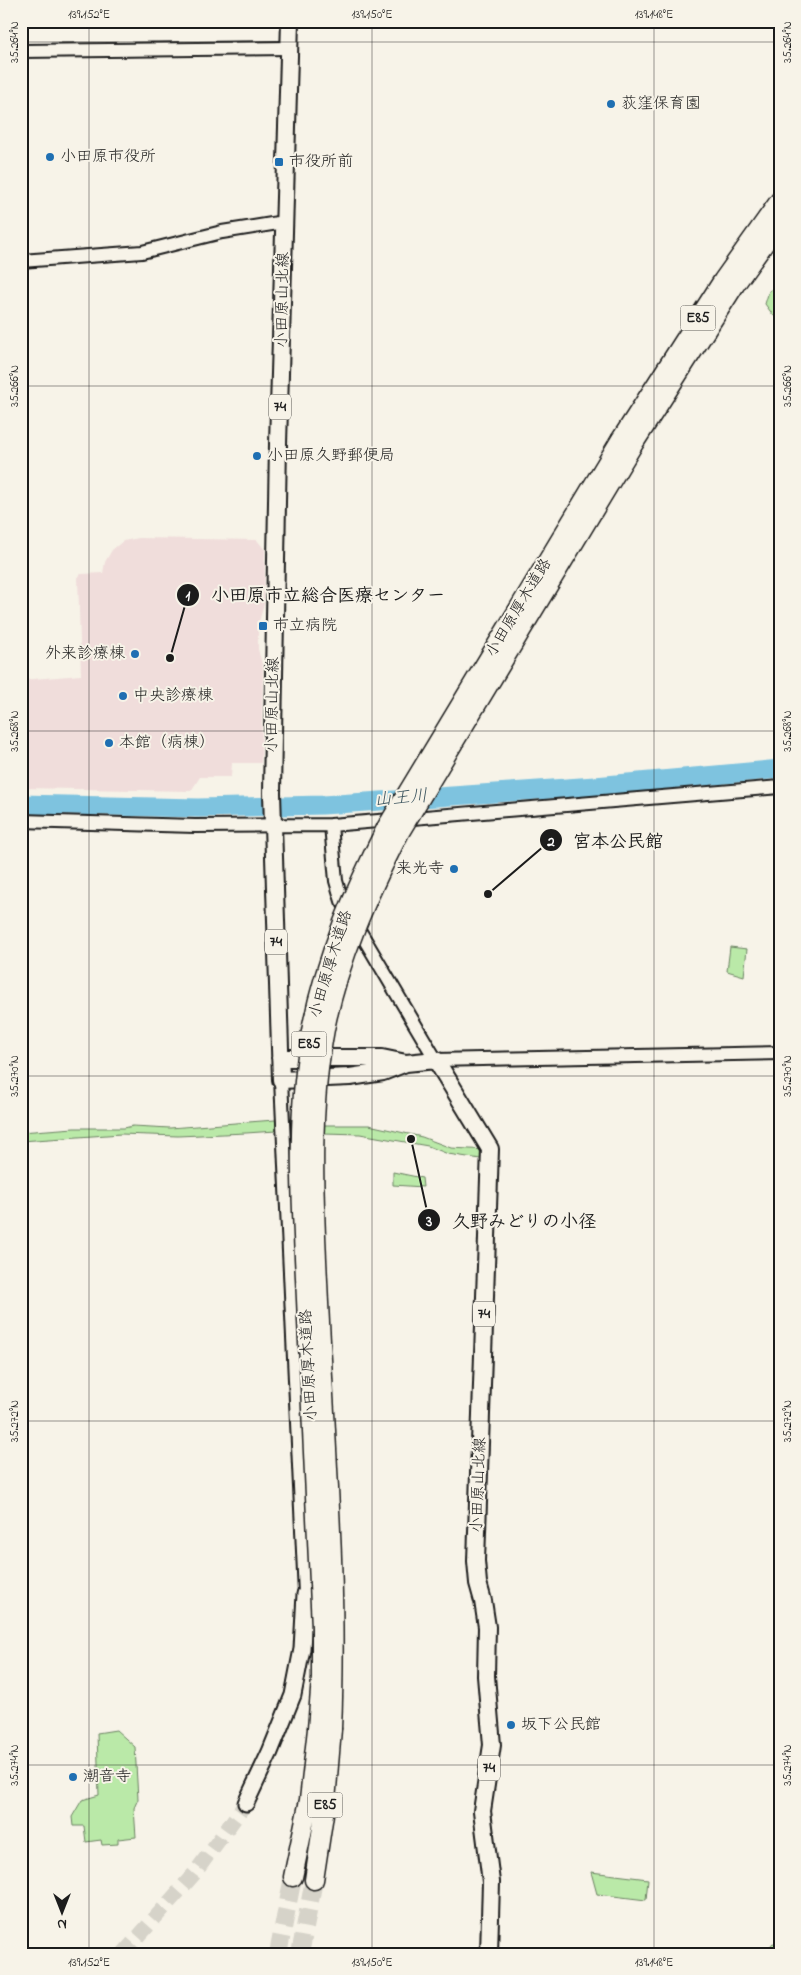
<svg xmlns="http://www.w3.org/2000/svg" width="801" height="1975" font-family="'Indie Flower','Klee One',sans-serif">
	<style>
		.built { fill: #f0dddb }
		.green { fill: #bae9a8; stroke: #6b8262 }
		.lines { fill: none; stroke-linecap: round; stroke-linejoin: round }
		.river { stroke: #7ec3df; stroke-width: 19 }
		.secondary-tunnel { stroke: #d6d3c9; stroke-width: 15; stroke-dasharray: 15 8; stroke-linecap: butt }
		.trunk-tunnel { stroke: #d6d3c9; stroke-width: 18; stroke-dasharray: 18 9; stroke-linecap: butt }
		.tertiary-casing { stroke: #1c1c1c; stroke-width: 16 }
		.secondary-casing { stroke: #1c1c1c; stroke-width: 19 }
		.primary-casing { stroke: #1c1c1c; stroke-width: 20 }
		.trunk-casing { stroke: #1c1c1c; stroke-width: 21 }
		.tertiary { stroke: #f7f3e8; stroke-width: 12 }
		.secondary { stroke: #f7f3e8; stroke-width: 15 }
		.primary { stroke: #f7f3e8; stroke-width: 16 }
		.trunk { stroke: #f7f3e8; stroke-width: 18 }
		.trunk-bridge-casing { stroke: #1c1c1c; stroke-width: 21; stroke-linecap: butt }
		.trunk-bridge { stroke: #f7f3e8; stroke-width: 18 }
		.ticks { fill: none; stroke: #1c1c1c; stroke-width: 1; stroke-opacity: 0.45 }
		.poi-dot { fill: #1f6fb2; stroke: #f7f3e8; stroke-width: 2 }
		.labels { text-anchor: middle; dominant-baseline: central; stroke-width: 4; stroke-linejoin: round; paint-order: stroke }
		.shield { fill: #f7f3e8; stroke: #5e5c59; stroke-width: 1 }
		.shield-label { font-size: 15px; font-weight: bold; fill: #1c1c1c }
		.poi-label { font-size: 16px; fill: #1c1c1c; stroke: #f7f3e8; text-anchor: start }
		.street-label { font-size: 16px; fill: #1c1c1c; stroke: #f7f3e8 }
		.water-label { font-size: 18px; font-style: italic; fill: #3e5660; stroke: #f7f3e8 }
		.leader { fill: none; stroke: #1c1c1c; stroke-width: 2 }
		.callout-dot { fill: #1c1c1c; stroke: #f7f3e8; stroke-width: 2 }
		.mark-label { font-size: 15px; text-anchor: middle; font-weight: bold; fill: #fff }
		.callout-label { font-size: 18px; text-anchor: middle; font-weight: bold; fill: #1c1c1c; stroke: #f7f3e8; stroke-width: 4; stroke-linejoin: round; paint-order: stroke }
		.neatline { fill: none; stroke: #1c1c1c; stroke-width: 2 }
		.ticks-label { font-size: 12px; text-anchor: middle; fill: #1c1c1c }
	</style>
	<rect width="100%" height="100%" fill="#f7f3e8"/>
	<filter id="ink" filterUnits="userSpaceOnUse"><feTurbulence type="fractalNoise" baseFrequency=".02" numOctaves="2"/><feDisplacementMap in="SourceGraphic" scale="10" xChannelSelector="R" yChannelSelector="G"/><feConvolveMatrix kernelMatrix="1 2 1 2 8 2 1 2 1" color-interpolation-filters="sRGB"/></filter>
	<g filter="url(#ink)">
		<!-- built -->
		<path class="built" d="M139 538 257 540 265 550 264 604 258 625V649L263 668 261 763H232L231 777H200L191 791 21 788V680L81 675 78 577 81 574 103 573 105 562 112 550 123 541Z"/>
		<!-- green -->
		<path class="green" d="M780 284V320L773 315 765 304 769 291Z
			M730 947 747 949 744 976 727 971Z
			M288 1119 325 1125H369L422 1137 451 1148 488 1150 487 1160 448 1154 428 1146 360 1134 324 1133 288 1128 276 1131 246 1133 178 1136 121 1134 21 1141V1132L74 1128H124L133 1126 170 1128Z
			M393 1172 422 1178 423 1187 393 1185Z
			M116 1730 135 1747 138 1799 134 1808 136 1837 118 1839V1844L102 1845 101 1840 86 1842 84 1826H73L72 1817 82 1800 99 1795 97 1733Z
			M591 1872 648 1879 646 1900 597 1894Z
			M773 1943 780 1945V1954H763Z"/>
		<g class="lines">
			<!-- river -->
			<path class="river" d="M21 804 198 808 323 805 595 786 780 769"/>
			<!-- secondary-tunnel -->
			<path class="secondary-tunnel" d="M123 1954 194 1874 246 1803"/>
			<!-- trunk-tunnel -->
			<path class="trunk-tunnel" d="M278 1954 293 1877
				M300 1954 314 1880"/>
			<!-- tertiary casing -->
			<g class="tertiary-casing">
				<path id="tertiary" d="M21 51 289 48
					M21 261 142 252 222 232 284 222
					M21 821 195 826 331 825 780 787
					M331 825 336 881 342 901 436 1060 780 1053
					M281 1080 305 1594"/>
			</g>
			<!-- secondary casing -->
			<g class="secondary-casing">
				<path id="secondary" d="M246 1803 270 1752 293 1695 302 1649 305 1594"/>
			</g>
			<!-- primary casing -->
			<g class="primary-casing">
				<path id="primary" d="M290 21 278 444 272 793 281 1080 350 1077 383 1072 406 1063
					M280 1058H382L406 1063 436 1060 490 1149 476 1561 478 1583 483 1601 487 1627 486 1676 492 1745 482 1811 491 1882 489 1954"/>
			</g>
			<!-- trunk casing -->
			<g class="trunk-casing">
				<path id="trunk" d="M621 439 723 280 780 200
					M633 445 735 285 780 222
					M293 1877 309 1800 317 1729
					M314 1880 326 1801 332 1729"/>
			</g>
			<!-- tertiary -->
			<use href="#tertiary" class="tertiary"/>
			<!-- secondary -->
			<use href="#secondary" class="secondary"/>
			<!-- primary -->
			<use href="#primary" class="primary"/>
			<!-- trunk -->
			<use href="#trunk" class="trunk"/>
			<!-- trunk-bridge casing -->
			<g class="trunk-bridge-casing">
				<path id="trunk-bridge" d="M317 1729 321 1678V1627C316 1518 311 1409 306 1299 302 1209 294 1116 312 1026 326 956 354 891 386 828L621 439
					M332 1729C338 1587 326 1445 319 1303 315 1212 308 1119 325 1029 339 959 368 895 400 832L633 445"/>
			</g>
			<!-- trunk-bridge -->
			<use href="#trunk-bridge" class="trunk-bridge"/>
		</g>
	</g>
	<!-- ticks -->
	<path class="ticks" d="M89 21V1954M372 21V1954M654 21V1954M21 42H780M21 386H780M21 731H780M21 1076H780M21 1421H780M21 1765H780"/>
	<!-- markers -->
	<g class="poi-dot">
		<circle cx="611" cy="104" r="5"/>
		<circle cx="50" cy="157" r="5"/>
		<rect x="274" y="157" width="10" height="10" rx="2.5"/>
		<circle cx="257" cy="456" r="5"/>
		<rect x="258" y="621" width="10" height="10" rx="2.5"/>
		<circle cx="135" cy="654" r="5"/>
		<circle cx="123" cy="696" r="5"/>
		<circle cx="109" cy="743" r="5"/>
		<circle cx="454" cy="869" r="5"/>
		<circle cx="511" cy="1725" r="5"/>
		<circle cx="73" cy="1777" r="5"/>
	</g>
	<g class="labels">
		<!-- shield labels -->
		<g class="shield">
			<rect x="680.5" y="305.5" width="35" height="25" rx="4"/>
			<rect x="269" y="394.5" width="22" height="25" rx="4"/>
			<rect x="265" y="929.5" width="22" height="25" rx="4"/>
			<rect x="291.5" y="1031.5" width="35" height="25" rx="4"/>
			<rect x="473" y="1301.5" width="22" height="25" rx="4"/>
			<rect x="478" y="1755.5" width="22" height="25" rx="4"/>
			<rect x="307.5" y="1792.5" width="35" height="25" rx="4"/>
		</g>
		<g class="shield-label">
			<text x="698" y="318">E85</text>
			<text x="280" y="407">74</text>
			<text x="276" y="942">74</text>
			<text x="309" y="1044">E85</text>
			<text x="484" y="1314">74</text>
			<text x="489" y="1768">74</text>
			<text x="325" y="1805">E85</text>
		</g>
		<!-- poi labels -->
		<g class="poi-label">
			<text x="621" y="104">荻窪保育園</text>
			<text x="60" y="157">小田原市役所</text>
			<text x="289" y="162">市役所前</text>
			<text x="267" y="456">小田原久野郵便局</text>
			<text x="273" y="626">市立病院</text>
			<text x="125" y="654" text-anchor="end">外来診療棟</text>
			<text x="133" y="696">中央診療棟</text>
			<text x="119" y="743">本館（病棟）</text>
			<text x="444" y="869" text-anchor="end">来光寺</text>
			<text x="521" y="1725">坂下公民館</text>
			<text x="83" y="1777">潮音寺</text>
		</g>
		<!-- street labels -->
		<g class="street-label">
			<text transform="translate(283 300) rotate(-89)">小田原山北線</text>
			<text transform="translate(519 608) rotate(-59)">小田原厚木道路</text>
			<text transform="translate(273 705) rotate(-89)">小田原山北線</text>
			<text transform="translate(331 964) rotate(-73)">小田原厚木道路</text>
			<text transform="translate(309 1365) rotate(-93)">小田原厚木道路</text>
			<text transform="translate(479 1485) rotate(-88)">小田原山北線</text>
		</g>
		<!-- water labels -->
		<g class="water-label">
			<text transform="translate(401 799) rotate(-5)">山王川</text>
		</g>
	</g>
	<!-- callouts -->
	<path class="leader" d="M170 658L188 595M488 894L551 840M411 1139L429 1220"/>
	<g class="callout-dot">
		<circle cx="170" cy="658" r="5"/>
		<circle cx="488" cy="894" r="5"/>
		<circle cx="411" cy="1139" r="5"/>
		<circle cx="188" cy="595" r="12"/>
		<circle cx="551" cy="840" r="12"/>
		<circle cx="429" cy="1220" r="12"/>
	</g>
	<g class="mark-label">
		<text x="188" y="600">1</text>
		<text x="551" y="846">2</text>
		<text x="429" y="1226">3</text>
	</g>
	<g class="callout-label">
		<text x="328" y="601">小田原市立総合医療センター</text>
		<text x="618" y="847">宮本公民館</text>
		<text x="524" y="1227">久野みどりの小径</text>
	</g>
	<!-- margin -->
	<rect width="801" height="1975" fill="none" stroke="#f7f3e8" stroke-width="55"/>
	<!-- north arrow -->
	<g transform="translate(62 1912) rotate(180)" stroke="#f7f3e8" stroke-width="4" paint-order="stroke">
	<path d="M0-4L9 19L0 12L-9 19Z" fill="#1c1c1c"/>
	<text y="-8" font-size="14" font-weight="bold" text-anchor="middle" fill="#1c1c1c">N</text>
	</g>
	<rect x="28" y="28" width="746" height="1920" class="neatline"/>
	<g class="ticks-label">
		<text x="89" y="18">139.152°E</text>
		<text x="372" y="18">139.150°E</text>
		<text x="654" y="18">139.148°E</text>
		<text transform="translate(787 42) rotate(-90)" y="4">35.264°N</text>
		<text transform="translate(14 42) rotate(-90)" y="4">35.264°N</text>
		<text transform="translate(787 386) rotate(-90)" y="4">35.266°N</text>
		<text transform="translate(14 386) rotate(-90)" y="4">35.266°N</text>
		<text transform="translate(787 731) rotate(-90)" y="4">35.268°N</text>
		<text transform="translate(14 731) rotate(-90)" y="4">35.268°N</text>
		<text transform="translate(787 1076) rotate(-90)" y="4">35.270°N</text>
		<text transform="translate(14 1076) rotate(-90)" y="4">35.270°N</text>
		<text transform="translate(787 1421) rotate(-90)" y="4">35.272°N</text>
		<text transform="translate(14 1421) rotate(-90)" y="4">35.272°N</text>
		<text transform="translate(14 1765) rotate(-90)" y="4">35.274°N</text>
		<text transform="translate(787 1765) rotate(-90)" y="4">35.274°N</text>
		<text x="89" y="1966">139.152°E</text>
		<text x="372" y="1966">139.150°E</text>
		<text x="654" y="1966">139.148°E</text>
	</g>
</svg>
